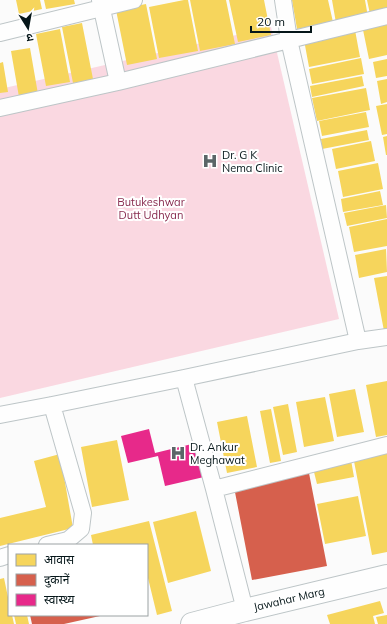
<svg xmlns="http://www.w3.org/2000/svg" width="387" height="624" font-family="Mulish,'Noto Sans Devanagari',sans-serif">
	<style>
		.green { fill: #fad8e1 }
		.homes { fill: #f6d55c }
		.shops { fill: #d6604d }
		.health { fill: #e7298a }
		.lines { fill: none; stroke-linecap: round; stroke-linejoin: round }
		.minor-casing { stroke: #bdc5c7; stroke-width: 18 }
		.secondary-casing { stroke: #bdc5c7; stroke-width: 24 }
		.minor { stroke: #fefefe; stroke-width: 16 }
		.secondary { stroke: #fefefe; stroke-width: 22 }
		.labels { text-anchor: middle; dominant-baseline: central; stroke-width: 4; stroke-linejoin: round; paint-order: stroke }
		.poi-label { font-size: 11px; fill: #051619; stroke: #fff; text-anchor: start }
		.park-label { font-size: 11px; fill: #882c4f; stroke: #fff }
		.street-label { font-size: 11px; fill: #051619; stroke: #fff }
	</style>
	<rect width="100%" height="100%" fill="#fbfbfb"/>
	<!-- green -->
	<path class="green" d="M271 27 339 319 0 398V89Z"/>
	<!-- homes -->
	<path class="homes" d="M16 0H40L42 9 19 14Z
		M44 0H74L75 4 46 9Z
		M184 0H188L198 51 159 58 149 7Z
		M190 0H226L235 44 200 51Z
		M229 0H264L271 35 238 42Z
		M292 0H328L333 22 297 29Z
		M332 0H365L368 17 336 23Z
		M367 0H387V10L370 14Z
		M146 4 157 59 127 65 116 10Z
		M387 20V55L369 59 362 25Z
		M82 23 93 79 73 83 62 27Z
		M60 29 70 82 46 86 36 34Z
		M355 30 360 57 309 67 304 40Z
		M30 48 38 94 19 97 11 51Z
		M361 58 364 74 312 84 309 69Z
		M387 59V76L376 78 373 62Z
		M3 62 8 92 0 93V63Z
		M362 76 364 86 312 97 310 86Z
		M387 79V102L381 104 377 81Z
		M366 88 370 110 317 121 312 98Z
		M387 104V134L382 135 376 106Z
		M366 112 369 127 322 136 319 121Z
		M367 130 369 140 322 149 321 139Z
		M387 136V155H386L383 137Z
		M371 141 375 161 336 169 332 149Z
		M378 163 383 189 343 197 338 171Z
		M380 191 383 205 343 212 341 199Z
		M386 205 387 218 347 226 344 213Z
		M387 219V246L354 252 349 227Z
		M386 249 387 272 359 278 355 255Z
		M387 276V330L384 331 374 278Z
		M387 381V435L376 437 366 385Z
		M355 389 364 432 337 437 329 394Z
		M325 397 334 441 304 447 296 402Z
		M288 404 297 452 283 455 273 407Z
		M271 409 281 461 270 463 260 411Z
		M247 416 257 467 227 473 217 422Z
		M117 440 129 500 92 507 81 447Z
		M387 449V552L372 555 353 456Z
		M60 454 73 528 0 546V518L46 507 34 461Z
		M351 460 354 477 317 484 313 468Z
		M358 496 366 536 325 544 317 504Z
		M196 511 211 571 168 583 153 522Z
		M149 521 172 611 157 615 147 574V545H93L91 535Z
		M4 578 9 602V615H12L14 624H0V579Z
		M380 601 384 613 373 616 375 624H330L327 615Z
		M14 615H27L29 624H16Z
		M387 615V624H378L376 617Z"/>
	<!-- shops -->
	<path class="shops" d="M309 473 327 566 252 580 234 487Z
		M30 615H100V616L64 624H32Z"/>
	<!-- health -->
	<path class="health" d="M149 429 155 453 196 443 204 477 165 486 158 456 128 463 121 436Z"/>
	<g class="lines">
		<!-- minor casing -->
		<g class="minor-casing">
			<path id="minor" d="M100 0 118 82
				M283 0 289 40 358 341
				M0 33 134 0
				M0 108 118 82 387 16
				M184 378 214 489 245 610
				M0 415 52 405 184 378 358 341 387 337
				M214 489 387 445
				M47 545 68 540 81 529 83 513 52 405
				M0 558 9 555"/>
		</g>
		<!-- secondary casing -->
		<g class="secondary-casing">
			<path id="secondary" d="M192 624 245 610 387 576"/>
		</g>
		<!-- minor -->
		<use href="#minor" class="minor"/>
		<!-- secondary -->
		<use href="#secondary" class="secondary"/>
	</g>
	<!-- icons -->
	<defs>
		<g id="hospital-bare" transform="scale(1.2)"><path d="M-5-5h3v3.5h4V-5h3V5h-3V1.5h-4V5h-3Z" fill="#5b6668" stroke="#fff" stroke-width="2.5" paint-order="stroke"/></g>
	</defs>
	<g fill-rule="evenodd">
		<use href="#hospital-bare" x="210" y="161"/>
		<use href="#hospital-bare" x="178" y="453"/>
	</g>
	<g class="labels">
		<!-- poi labels -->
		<g class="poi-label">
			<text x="222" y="155">Dr. G K<tspan x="222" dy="13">Nema Clinic</tspan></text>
			<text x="190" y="447">Dr. Ankur<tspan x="190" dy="13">Meghawat</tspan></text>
		</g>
		<!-- park labels -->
		<g class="park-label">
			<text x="151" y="202">Butukeshwar<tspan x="151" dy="13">Dutt Udhyan</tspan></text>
		</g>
		<!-- street labels -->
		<g class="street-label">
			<text transform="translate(289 599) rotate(-13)">Jawahar Marg</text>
		</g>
	</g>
	<!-- legend -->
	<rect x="8" y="544" width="140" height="72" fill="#ffffff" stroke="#9ba2a3"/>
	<rect x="16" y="554" width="20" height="12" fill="#f6d55c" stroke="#9ba2a3"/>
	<text x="44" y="564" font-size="12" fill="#051619">आवास</text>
	<rect x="16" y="574" width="20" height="12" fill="#d6604d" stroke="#9ba2a3"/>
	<text x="44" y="584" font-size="12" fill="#051619">दुकानें</text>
	<rect x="16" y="594" width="20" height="12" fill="#e7298a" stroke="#9ba2a3"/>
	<text x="44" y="604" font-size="12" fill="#051619">स्वास्थ्य</text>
	<!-- north arrow -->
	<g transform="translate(28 28) rotate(169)" stroke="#ffffff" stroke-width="3" paint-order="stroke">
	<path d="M0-3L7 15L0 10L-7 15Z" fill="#051619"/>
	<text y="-6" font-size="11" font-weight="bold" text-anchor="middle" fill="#051619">उ</text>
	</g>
	<!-- scale -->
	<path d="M251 26v6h60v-6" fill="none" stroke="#051619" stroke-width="2"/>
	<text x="257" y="26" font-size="12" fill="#051619" stroke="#ffffff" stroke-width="3" paint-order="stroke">20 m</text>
</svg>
